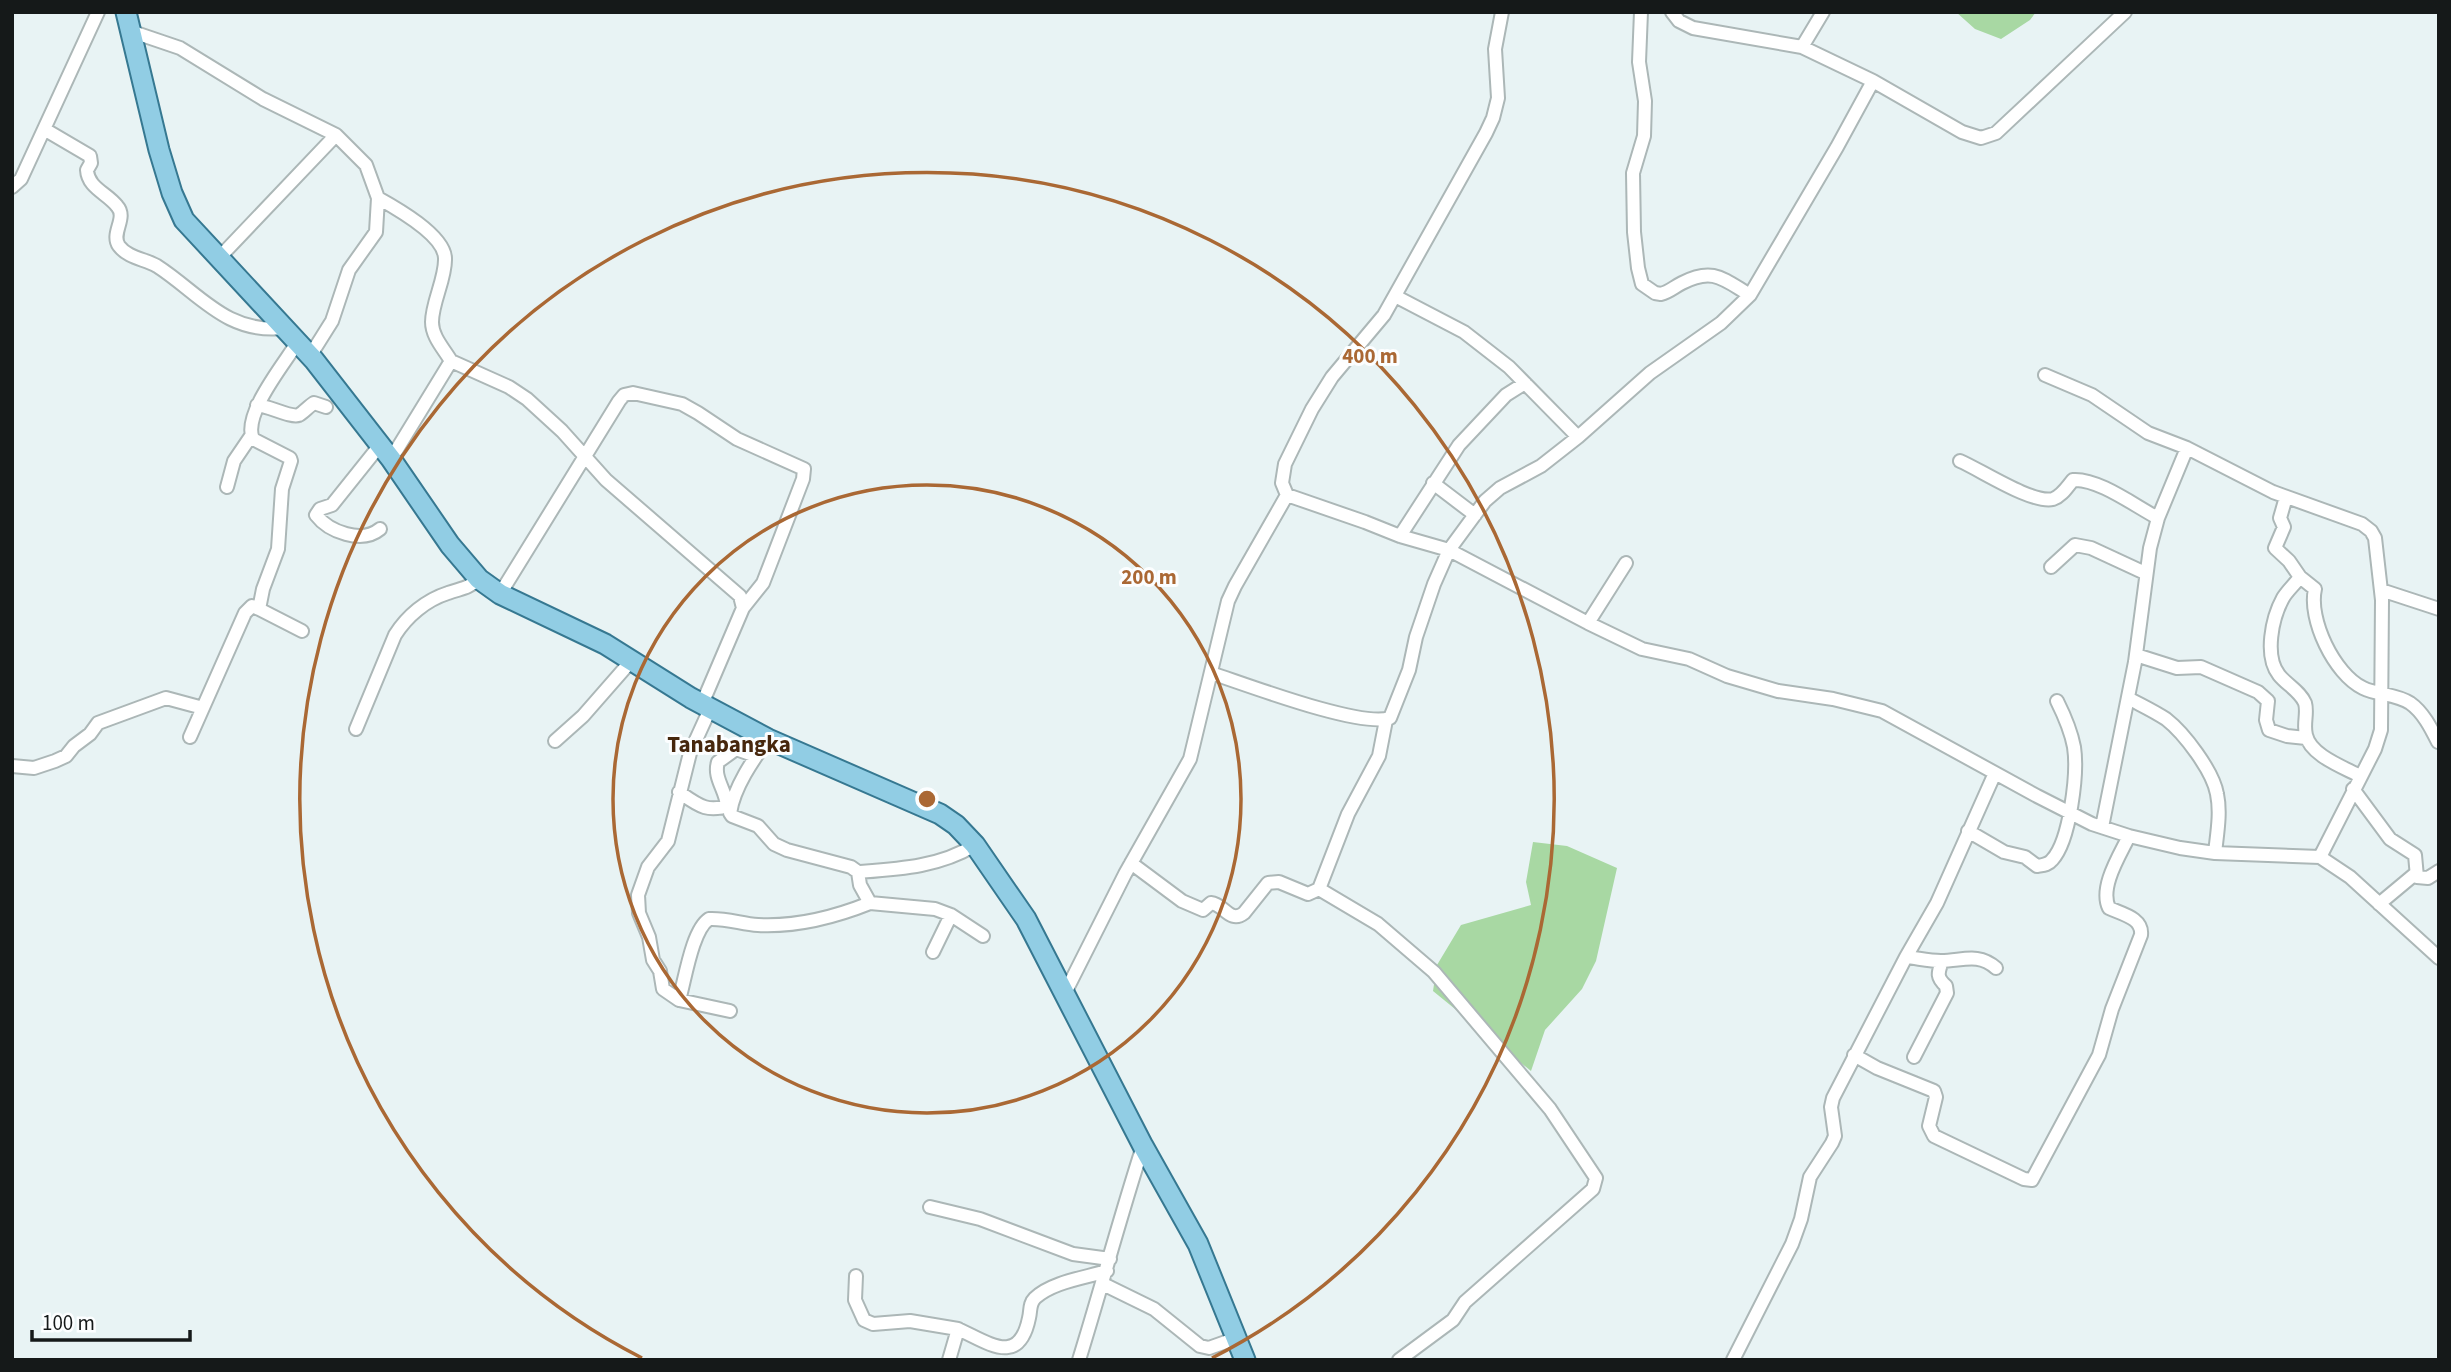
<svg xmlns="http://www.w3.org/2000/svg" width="2451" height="1372" font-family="'Source Sans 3',sans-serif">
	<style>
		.green { fill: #a8d8a3 }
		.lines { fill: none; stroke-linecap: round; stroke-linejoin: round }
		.minor-casing { stroke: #acb7b7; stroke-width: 16 }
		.primary-casing { stroke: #367891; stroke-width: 23 }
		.minor { stroke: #fff; stroke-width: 12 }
		.primary { stroke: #91cde4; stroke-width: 19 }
		.ring { fill: none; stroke: #aa6834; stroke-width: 3.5 }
		.labels { text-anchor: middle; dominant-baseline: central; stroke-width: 6; stroke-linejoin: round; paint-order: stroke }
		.quarter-label { font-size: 23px; font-weight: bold; fill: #46270d; stroke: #fcfeff }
		.centre { fill: #aa6834; stroke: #fcfeff; stroke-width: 3.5 }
		.ring-label { font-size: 21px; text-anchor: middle; font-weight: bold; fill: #aa6834; stroke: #fcfeff; stroke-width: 6; stroke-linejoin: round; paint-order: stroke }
	</style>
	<rect width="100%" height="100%" fill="#e8f3f4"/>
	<!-- green -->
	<path class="green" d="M1956 12H2036L2030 20 2001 39 1975 29Z
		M1533 842 1567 846 1617 868 1596 961 1582 989 1545 1030 1531 1071 1433 991 1437 965 1461 925 1531 905 1526 882Z"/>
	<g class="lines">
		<!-- minor casing -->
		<g class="minor-casing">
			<path id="minor" d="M1641 12 1639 62 1645 101 1644 136 1633 173 1634 232 1638 268 1642 284 1655 293 1661 294C1669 292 1674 287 1682 283 1713 267 1723 279 1750 295
				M1672 12 1679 21 1693 28 1802 47 1873 81 1962 132 1981 138 1996 133 2125 12
				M130 31 180 48 263 99 336 135 366 165 378 198 376 232 349 270 332 321 310 356
				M1802 47 1823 12
				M44 129 90 156 91 163 87 170C88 188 107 193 117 206 128 218 110 233 119 246 128 258 145 259 157 266 199 293 226 334 283 328
				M12 187 21 179 98 12
				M378 198C396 208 444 235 445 258 446 278 432 302 432 322 432 337 444 349 451 361L391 459
				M218 259 336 135
				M1395 296 1464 332 1509 367 1578 437
				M297 343C284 364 242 415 253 439L290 458 291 461 282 489 278 549 263 589 259 609 302 631
				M451 361 509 387 527 399 562 431 606 480 740 596 743 608 702 704
				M2045 375 2092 395 2148 433 2187 448
				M257 405C269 406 291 418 299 415 304 412 309 406 314 403L326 407
				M380 445 332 505 320 509 316 515C329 532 362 544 380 529
				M1960 461C1981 470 2032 504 2053 499 2062 496 2067 487 2073 480 2098 478 2135 506 2158 518
				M1433 483 1475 515
				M227 487 234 461 251 436
				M1287 495 1282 483 1285 464 1312 409 1332 377 1384 315 1486 133 1493 118 1498 98 1495 49 1502 12
				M2286 497 2280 518 2284 527 2275 548 2289 561 2300 577 2315 589C2308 619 2334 674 2363 688 2377 695 2396 694 2410 703 2423 712 2431 728 2438 742
				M1400 536 1459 445 1506 395 1525 383
				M2051 567 2075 545 2091 548 2145 573
				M2300 577C2295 584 2287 591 2283 598 2272 618 2264 656 2279 675 2287 685 2300 691 2305 703 2308 713 2303 724 2306 735 2310 755 2343 767 2360 776
				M2381 590 2439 609
				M500 594 619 401 624 395 633 393 682 404 698 413 737 439 804 469 803 479 763 583 743 608
				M1588 623 1626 563
				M2136 655 2177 668 2201 667 2258 692 2268 701 2266 720 2269 730 2287 736 2306 738
				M1211 673C1245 684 1360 728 1390 718L1409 670 1416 637 1434 584 1449 550 1485 501 1500 488 1541 466 1578 437 1650 373 1721 323 1750 295 1837 147 1873 81
				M2128 698C2141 705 2154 711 2166 719 2184 733 2213 771 2217 794 2221 813 2217 834 2215 853
				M710 709 690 753 668 841 648 867 638 895 639 913 649 937 653 960 660 971 663 989 679 1000 730 1011
				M1386 720 1379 756 1348 814 1319 889 1378 924 1434 972 1550 1109 1596 1178 1593 1189 1465 1302 1453 1320 1399 1360
				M356 729 395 635C407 616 426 600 448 593 462 588 467 589 479 579
				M190 737 245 613 252 606 259 609
				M768 739C753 760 734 787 730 813L732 816 758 826 774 844 787 850 851 867 858 872 860 885 870 903 935 909 951 915 983 936
				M555 741 583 716 632 660
				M12 766 34 768 55 761 66 756 74 746 90 734 98 723 166 698 203 708
				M2353 789 2390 839 2415 855 2417 877 2428 878 2439 871
				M679 792C699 806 707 813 731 805
				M727 806C726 790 713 778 718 762L736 749 756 756
				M2102 827 2135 662 2150 548 2158 518 2187 448 2273 492 2362 524 2371 531 2375 538 2382 600 2381 730 2375 749 2320 857
				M1968 831 2004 852 2025 857 2037 866C2043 865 2048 865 2052 860 2070 841 2078 773 2074 747 2071 731 2064 715 2057 701
				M1131 863 1182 901 1203 910 1211 903C1224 904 1230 924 1244 913L1268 883 1279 882 1308 894 1319 889
				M858 872C899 869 939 867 975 845
				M2379 904 2415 874
				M933 952 951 915
				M1906 957C1917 958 1929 961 1941 961 1962 961 1978 952 1996 968
				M1065 993 1125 874 1190 759 1228 601 1235 586 1287 495 1365 522 1400 536 1449 550 1588 623 1642 649 1689 659 1727 676 1778 691 1833 699 1882 711 2037 796 2092 824 2129 836 2180 848 2215 853 2320 857 2350 877 2439 958
				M679 1000C685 980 692 930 709 919 726 918 742 924 758 925 797 927 835 917 870 903
				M1854 1055 1877 1068 1934 1091 1936 1097 1929 1126 1934 1136 2024 1179 2032 1180 2099 1055 2112 1009 2141 935C2143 918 2122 914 2109 908 2099 887 2120 855 2129 836
				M1914 1057 1947 993 1946 986C1936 977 1938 973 1942 961
				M930 1207 980 1219 1073 1254 1110 1259
				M856 1276 855 1300 864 1320 873 1324 910 1321 958 1329
				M1103 1284 1154 1309 1200 1346 1209 1348 1237 1338
				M949 1360 958 1329C989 1343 1019 1367 1029 1318 1031 1310 1029 1304 1035 1298 1052 1282 1084 1278 1107 1271
				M1079 1360C1101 1289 1120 1217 1143 1146
				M1733 1360 1792 1244 1801 1219 1810 1177 1832 1143 1835 1136 1831 1107 1833 1098 1906 957 1937 903 1995 773"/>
		</g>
		<!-- primary casing -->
		<g class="primary-casing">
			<path id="primary" d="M126 12 159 150 172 193 184 220 314 360 391 459 450 545 479 579 500 594 605 644 691 698 768 739 940 814 956 825 975 845 1026 919 1143 1146 1198 1244 1245 1360"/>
		</g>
		<!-- minor -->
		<use href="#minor" class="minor"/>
		<!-- primary -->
		<use href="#primary" class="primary"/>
	</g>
	<!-- distance rings -->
	<g class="ring">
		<circle cx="927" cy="799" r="314"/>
		<path d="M642 1358A627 627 0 1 1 1212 1358"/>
	</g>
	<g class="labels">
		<!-- quarter labels -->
		<g class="quarter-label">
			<text x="729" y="744">Tanabangka</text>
		</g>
	</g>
	<circle cx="927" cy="799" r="10" class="centre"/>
	<g class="ring-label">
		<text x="1370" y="363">400 m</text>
		<text x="1149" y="584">200 m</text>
	</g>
	<!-- border -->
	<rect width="2451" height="1372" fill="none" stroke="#151919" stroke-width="28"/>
	<!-- scale -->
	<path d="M32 1330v10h158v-10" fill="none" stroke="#151919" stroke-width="3.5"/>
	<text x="42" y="1330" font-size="21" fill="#151919" stroke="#fcfeff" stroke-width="5" paint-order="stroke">100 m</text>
</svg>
